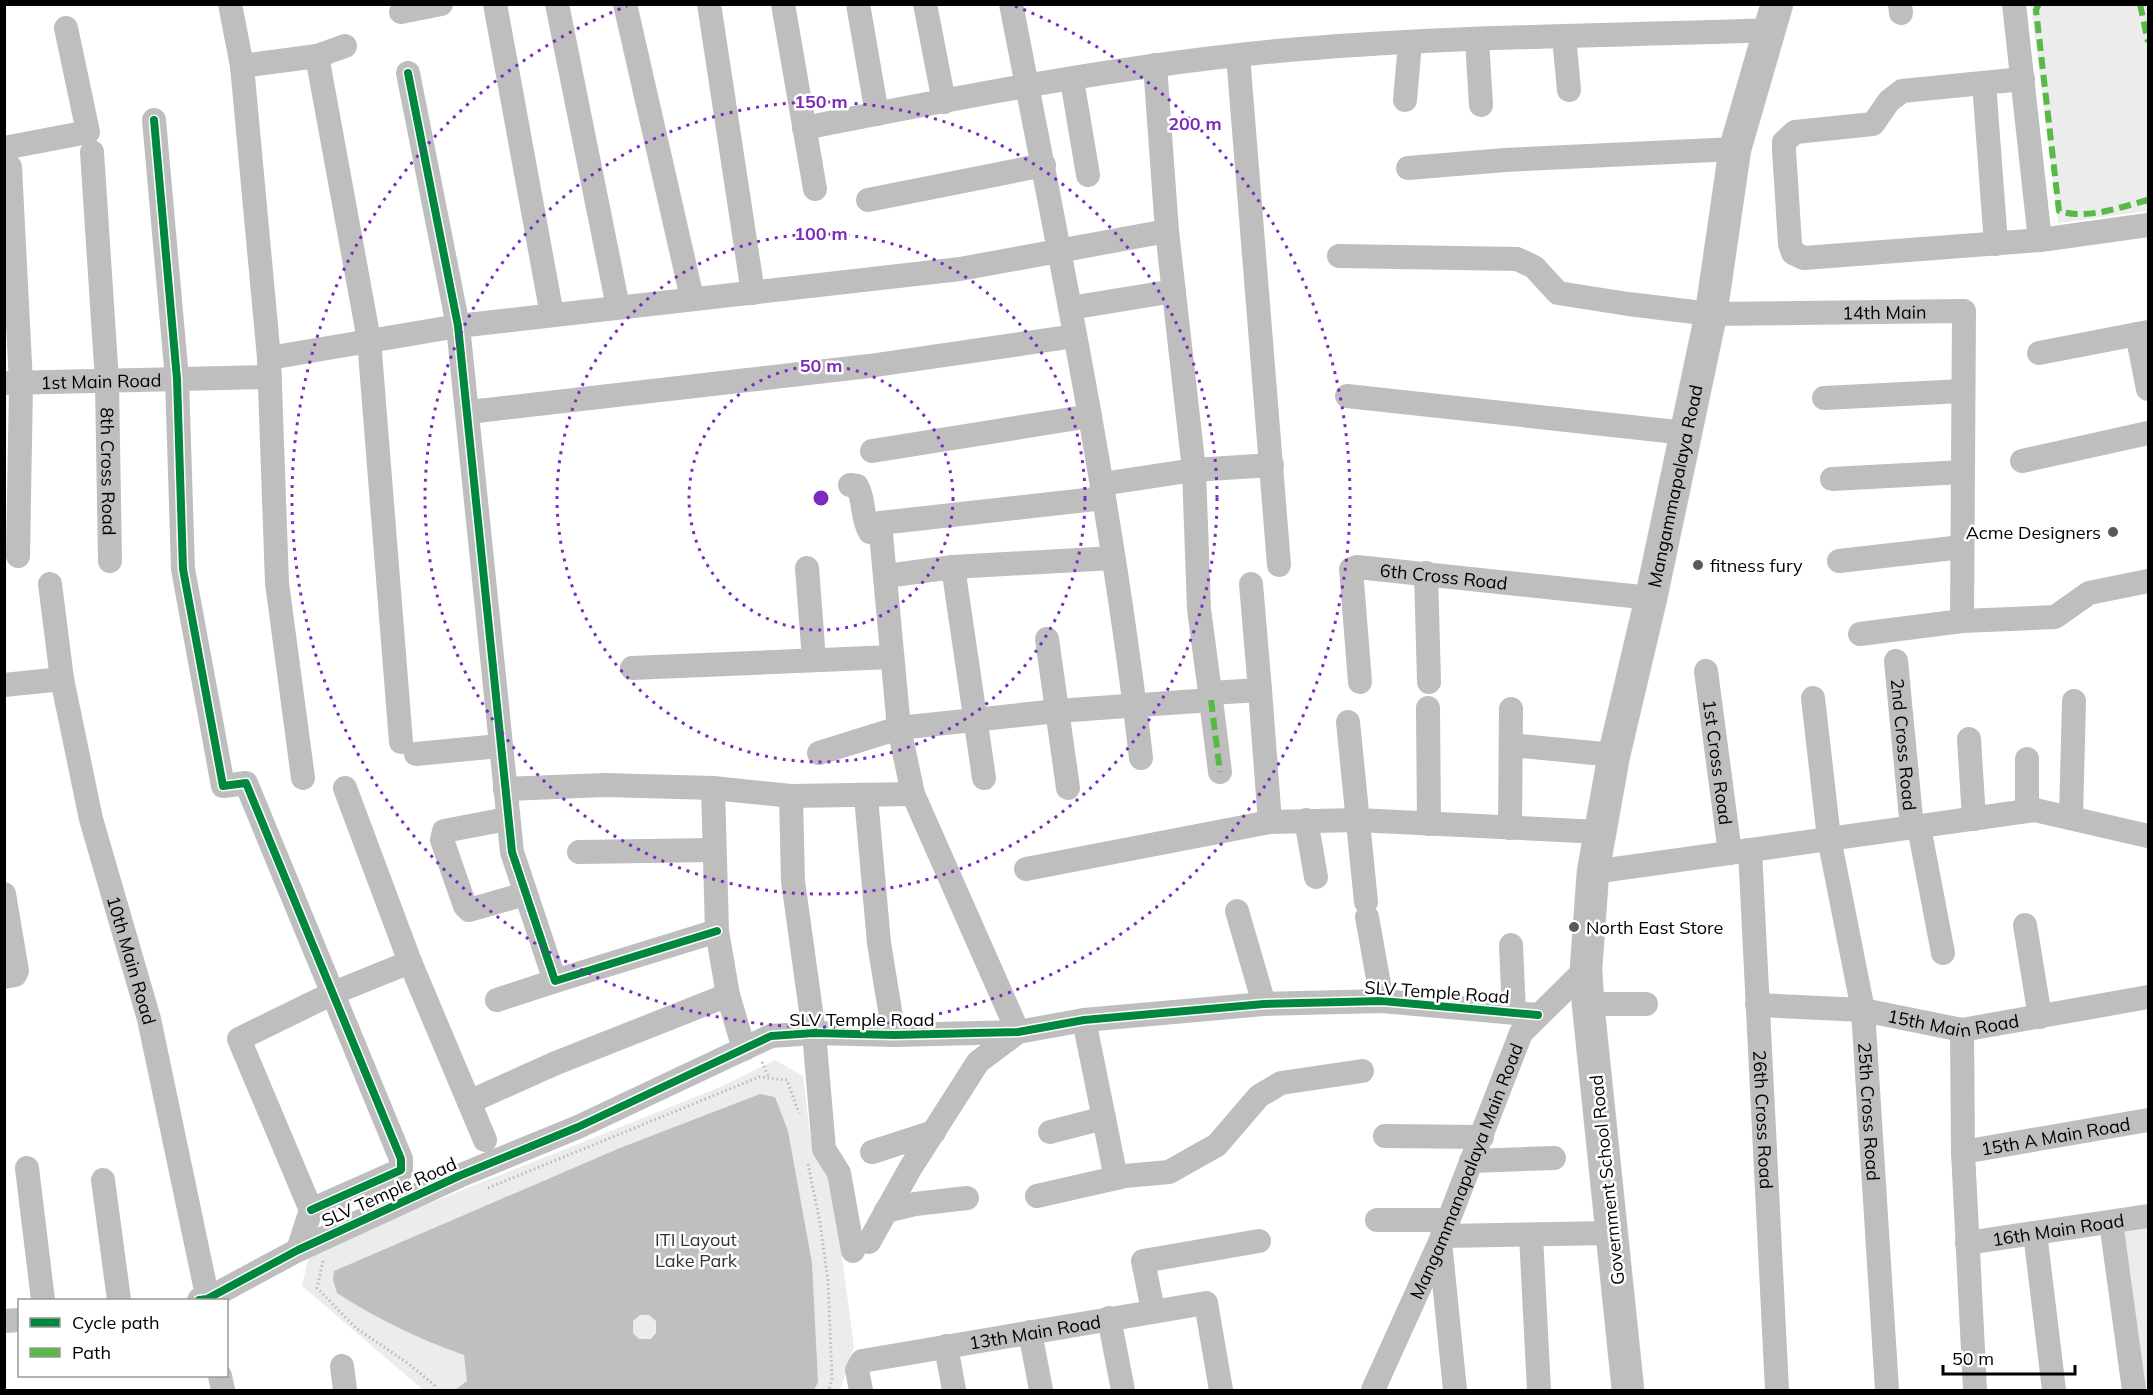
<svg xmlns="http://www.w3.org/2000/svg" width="2153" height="1395" font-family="Mulish,sans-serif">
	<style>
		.green { fill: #ececec }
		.water { fill: #bfbfbf; fill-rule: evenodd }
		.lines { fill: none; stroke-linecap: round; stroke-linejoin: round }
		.major-casing { stroke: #dbdbdb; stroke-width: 33 }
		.path { stroke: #b9b9b9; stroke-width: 3; stroke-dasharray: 1.5 3; stroke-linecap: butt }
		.minor { stroke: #bebebe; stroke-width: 24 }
		.major { stroke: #bebebe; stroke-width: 32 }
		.quiet { stroke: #58b947; stroke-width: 6; stroke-dasharray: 12 6; stroke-linecap: butt }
		.cycleway-casing { stroke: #fff; stroke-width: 11 }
		.cycleway { stroke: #00873e; stroke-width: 8 }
		.ring { fill: none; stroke: #7b2cbf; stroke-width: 3; stroke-dasharray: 3 6 }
		.poi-dot { fill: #595959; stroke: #fff; stroke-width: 2 }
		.labels { text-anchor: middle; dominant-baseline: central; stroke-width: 5; stroke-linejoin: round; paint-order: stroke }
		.street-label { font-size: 18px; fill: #000; stroke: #fff }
		.poi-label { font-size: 18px; fill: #000; stroke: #fff; text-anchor: start }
		.park-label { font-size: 18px; fill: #333; stroke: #fff }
		.centre { fill: #7b2cbf; stroke: #fff; stroke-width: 3 }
		.ring-label { font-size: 18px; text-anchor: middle; font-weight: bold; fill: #7b2cbf; stroke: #fff; stroke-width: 5; stroke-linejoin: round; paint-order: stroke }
	</style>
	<rect width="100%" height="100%" fill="#fff"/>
	<!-- green -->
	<path class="green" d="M2038 4 2148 5V211L2058 223 2031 6Z
		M775 1060 803 1076 811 1143 832 1181 854 1347 840 1390H423L302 1286 310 1251 718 1088Z
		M2148 1222V1390H2142L2116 1227Z"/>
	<!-- water -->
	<path class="water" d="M760 1094 775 1097 788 1131 812 1263 818 1382 814 1390H455L467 1381 464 1355C419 1339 377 1319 337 1293L333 1280 334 1271 620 1148ZM640 1315H649L656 1321V1333L651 1339H639L633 1333V1321Z"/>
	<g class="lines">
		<!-- major casing -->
		<g class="major-casing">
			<g id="major">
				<path id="s15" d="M1628 1390 1588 1004 1586 969 1593 872 1614 755 1651 598 1711 314 1735 149 1777 4"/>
			</g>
		</g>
		<!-- path -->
		<path class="path" d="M762 1062 769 1078
			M808 1164 820 1223 828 1281 832 1378 829 1390
			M488 1188 759 1077 787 1080 799 1113
			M323 1261 317 1288 356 1328 409 1364 434 1385 435 1390"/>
		<!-- minor -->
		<g class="minor">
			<path d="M230 4 242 66 269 358 277 583 303 778"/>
			<path d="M495 4 552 315"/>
			<path d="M557 4 618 307"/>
			<path d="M625 4 692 298"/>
			<path d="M709 4 753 293"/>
			<path d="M783 4 815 189"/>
			<path d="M858 4 877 114"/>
			<path d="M925 4 944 102"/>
			<path d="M1011 4C1060 255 1112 505 1141 758"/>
			<path d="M1900 4 1901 13"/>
			<path d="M2014 4 2040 240"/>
			<path d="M401 12 441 4"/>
			<path d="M1564 37 1569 90"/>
			<path d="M1477 40 1481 105"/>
			<path d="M317 56 369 340 401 742"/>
			<path d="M1238 56 1279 565"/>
			<path d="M242 66 317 56 345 46"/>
			<path d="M408 73 458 326 512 852 555 981 717 931"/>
			<path d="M2023 79 1902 91 1889 101 1873 124 1795 132 1784 142V150L1790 244 1793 253 1804 258 2040 240 2148 225"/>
			<path d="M1072 80 1088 175"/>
			<path d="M1984 83 1996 244"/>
			<path d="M1405 100 1410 43"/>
			<path d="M154 120 177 379 183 569 223 786 246 783 401 1159V1170L311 1210"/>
			<path d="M804 128C960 97 1118 66 1277 51 1441 36 1606 36 1771 30"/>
			<path d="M4 148 88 132 66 28"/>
			<path id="s1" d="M92 152 107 381 110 561"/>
			<path d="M10 167 21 383 18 556"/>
			<path d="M1408 168 1505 160 1735 149"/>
			<path d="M868 200 1044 165"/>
			<path id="s2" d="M1339 256 1517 259 1534 267 1558 293 1628 304 1711 314 1964 311 1962 621"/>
			<path d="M1070 308 1174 291"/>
			<path d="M2137 334 2148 389"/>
			<path d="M2039 353 2148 332"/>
			<path d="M269 358 458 326 960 269 1167 231"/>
			<path id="s3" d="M7 383 270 377"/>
			<path d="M1347 396 1686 433"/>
			<path d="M1824 398 1963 391"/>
			<path d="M469 412 869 366 1075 336"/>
			<path d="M872 451 1090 416"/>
			<path d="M2022 461 2148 433"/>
			<path d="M1832 479 1963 472"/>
			<path d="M1102 484 1194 470 1272 465"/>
			<path d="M850 485 857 486C865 500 861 517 870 532L881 534"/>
			<path d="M1839 561 1962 547"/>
			<path d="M953 567 984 778"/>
			<path d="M807 568 814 660"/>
			<path d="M1426 573 1429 682"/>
			<path d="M886 576 953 567 1113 558"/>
			<path d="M50 584 62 679"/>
			<path d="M1251 584 1260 690"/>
			<path d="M1860 634 1962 621 2055 617 2089 593 2148 581"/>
			<path d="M1047 639 1068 788"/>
			<path id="s4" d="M1896 661 1912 828"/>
			<path d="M632 668 892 657"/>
			<path id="s5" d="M1706 671 1730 853"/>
			<path id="s6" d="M1360 682 1351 569 1357 567 1651 598"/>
			<path id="s7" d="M4 685 62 679 91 819 149 1019 208 1300"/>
			<path d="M1210 693 1260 690 1270 822"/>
			<path id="s8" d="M1813 698 1829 838 1863 1010 1887 1390"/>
			<path d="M1211 700 1220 772"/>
			<path d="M1428 708 1429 824"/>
			<path d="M1348 722 1366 902"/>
			<path d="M1969 739 1974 819"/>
			<path d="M1511 745 1614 755"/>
			<path d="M819 753 899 728 1057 711 1211 700 1199 609 1194 470 1167 231 1155 65"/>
			<path d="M416 754 499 746"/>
			<path d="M2027 759V811"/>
			<path d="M345 788 410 962"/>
			<path d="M713 788 717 931 728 995 744 1049"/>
			<path d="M505 789 605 785 713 788 791 796 913 794"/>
			<path d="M791 796 793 881 814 1033 824 1149 839 1173 853 1251"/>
			<path d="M866 797 879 943 894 1035"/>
			<path d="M2071 818 2074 701"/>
			<path d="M507 819 444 831 442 840 465 906 469 910 525 894"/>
			<path d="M1306 820 1316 877"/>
			<path d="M1919 827 1943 953"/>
			<path d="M1510 828 1511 709"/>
			<path id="s9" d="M1750 850 1777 1390"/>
			<path d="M579 852 713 850"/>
			<path d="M1026 869 1270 822 1357 820 1601 832"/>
			<path d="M1593 872 2035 810 2148 836"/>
			<path d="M4 894 17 971 15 975 4 977"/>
			<path d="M1237 911 1264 1004"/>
			<path d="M1367 917 1382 1001"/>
			<path d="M2025 925 2040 1017"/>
			<path d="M1511 945 1514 1013"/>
			<path d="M497 1000 555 981"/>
			<path d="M1588 1004H1646"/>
			<path id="s10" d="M1757 1005 1863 1010 1962 1030 2148 997"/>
			<path d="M1084 1020 1116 1178"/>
			<path d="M1962 1030 1963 1152 1975 1390"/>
			<path d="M469 1102 485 1140"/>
			<path d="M1050 1132 1104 1118"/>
			<path d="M1385 1136 1482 1137"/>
			<path d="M872 1152 934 1132"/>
			<path id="s11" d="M1963 1152 2148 1120"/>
			<path d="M1471 1161 1554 1158"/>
			<path d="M27 1168 43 1300"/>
			<path d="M103 1180 119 1300"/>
			<path d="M1037 1196 1125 1176 1169 1172 1217 1145 1259 1096 1281 1083 1362 1071"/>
			<path d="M886 1211 915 1204 967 1198"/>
			<path d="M1377 1220H1448"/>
			<path d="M2111 1222 2134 1390"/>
			<path d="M2035 1233 2054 1390"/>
			<path d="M1442 1236 1612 1233"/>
			<path d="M1531 1236 1539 1390"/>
			<path d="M869 1242 911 1167 978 1062 1018 1032 913 794 899 728 880 523 1104 498"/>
			<path d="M1440 1242 1455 1390"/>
			<path id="s12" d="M1967 1243 2148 1216"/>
			<path d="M298 1250 311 1210 239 1039 331 994 410 962 469 1102 556 1063 728 995"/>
			<path d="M199 1300 207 1299 298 1250 459 1176 578 1127 771 1036 814 1033 894 1035 1018 1032 1084 1020 1264 1004 1382 1001 1538 1015"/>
			<path d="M1153 1310 1143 1261 1259 1241"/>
			<path d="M1109 1318 1123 1390"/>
			<path d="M4 1321 20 1320"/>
			<path d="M1030 1332 1041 1390"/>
			<path d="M946 1346 954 1390"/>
			<path d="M342 1366 345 1390"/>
			<path d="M220 1376 223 1390"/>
			<path id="s13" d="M861 1390 857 1370 862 1361 1206 1303 1221 1390"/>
			<path id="s14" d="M1373 1390 1440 1242 1521 1033 1586 969"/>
		</g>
		<!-- major -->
		<use href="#major" class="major"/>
		<!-- quiet -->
		<path class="quiet" d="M2039 4 2036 10 2059 211C2087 220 2121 207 2148 200
			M2140 4 2148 42
			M1211 700 1220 772"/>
		<!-- cycleway casing -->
		<g class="cycleway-casing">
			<path id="cycleway" d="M408 73 458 326 512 852 555 981 717 931
				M154 120 177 379 183 569 223 786 246 783 401 1159V1170L311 1210
				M199 1300 207 1299 298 1250 459 1176 578 1127 771 1036 814 1033 894 1035 1018 1032 1084 1020 1264 1004 1382 1001 1538 1015"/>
		</g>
		<!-- cycleway -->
		<use href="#cycleway" class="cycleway"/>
	</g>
	<!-- distance rings -->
	<g class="ring">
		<circle cx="821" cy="498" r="132"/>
		<circle cx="821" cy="498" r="264"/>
		<circle cx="821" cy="498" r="396"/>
		<path d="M1015 6A529 529 0 1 1 627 6"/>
	</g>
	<!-- markers -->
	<g class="poi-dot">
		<circle cx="2113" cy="532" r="6"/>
		<circle cx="1698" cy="565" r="6"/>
		<circle cx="1574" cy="927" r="6"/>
	</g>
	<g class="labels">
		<!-- street labels -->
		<g class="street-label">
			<text stroke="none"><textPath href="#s2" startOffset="560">14th Main</textPath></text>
			<text stroke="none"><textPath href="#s3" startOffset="94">1st Main Road</textPath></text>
			<text stroke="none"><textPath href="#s1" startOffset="320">8th Cross Road</textPath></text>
			<text stroke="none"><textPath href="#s15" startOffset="915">Mangammapalaya Road</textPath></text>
			<text stroke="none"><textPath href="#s6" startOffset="207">6th Cross Road</textPath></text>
			<text stroke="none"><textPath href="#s4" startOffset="84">2nd Cross Road</textPath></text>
			<text stroke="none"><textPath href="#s5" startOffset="92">1st Cross Road</textPath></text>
			<text stroke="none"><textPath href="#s7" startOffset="348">10th Main Road</textPath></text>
			<text transform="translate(1437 992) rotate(4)">SLV Temple Road</text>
			<text stroke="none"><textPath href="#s10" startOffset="198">15th Main Road</textPath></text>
			<text x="862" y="1019">SLV Temple Road</text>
			<text stroke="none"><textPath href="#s8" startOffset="418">25th Cross Road</textPath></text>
			<text stroke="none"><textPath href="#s9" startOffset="270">26th Cross Road</textPath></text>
			<text stroke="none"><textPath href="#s11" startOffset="94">15th A Main Road</textPath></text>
			<text stroke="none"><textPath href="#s14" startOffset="238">Mangammanapalaya Main Road</textPath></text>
			<text transform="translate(1607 1180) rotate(-96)">Government School Road</text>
			<text transform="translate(389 1192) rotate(-24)">SLV Temple Road</text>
			<text stroke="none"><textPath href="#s12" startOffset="92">16th Main Road</textPath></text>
			<text stroke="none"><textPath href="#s13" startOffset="206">13th Main Road</textPath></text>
		</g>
		<!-- poi labels -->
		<g class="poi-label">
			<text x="2101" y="532" text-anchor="end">Acme Designers</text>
			<text x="1710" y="565">fitness fury</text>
			<text x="1586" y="927">North East Store</text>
		</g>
		<!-- park labels -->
		<g class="park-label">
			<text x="696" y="1239">ITI Layout<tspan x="696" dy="21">Lake Park</tspan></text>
		</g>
	</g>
	<circle cx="821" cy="498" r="9" class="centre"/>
	<g class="ring-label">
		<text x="821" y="108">150 m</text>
		<text x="1195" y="130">200 m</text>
		<text x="821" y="240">100 m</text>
		<text x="821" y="372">50 m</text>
	</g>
	<!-- border -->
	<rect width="2153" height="1395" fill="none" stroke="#000000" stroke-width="12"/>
	<!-- legend -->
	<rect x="18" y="1299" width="210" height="78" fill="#ffffff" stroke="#999999" stroke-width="1.5"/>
	<rect x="30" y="1318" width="30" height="9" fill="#00873e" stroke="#999999" stroke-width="1.5"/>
	<text x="72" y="1329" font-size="18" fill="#000000">Cycle path</text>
	<rect x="30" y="1348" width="30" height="9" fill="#58b947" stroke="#999999" stroke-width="1.5"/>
	<text x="72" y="1359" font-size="18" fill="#000000">Path</text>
	<!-- scale -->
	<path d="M1943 1365v9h132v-9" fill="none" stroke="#000000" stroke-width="3"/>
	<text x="1952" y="1365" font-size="18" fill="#000000" stroke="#ffffff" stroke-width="4.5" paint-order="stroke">50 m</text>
</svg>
